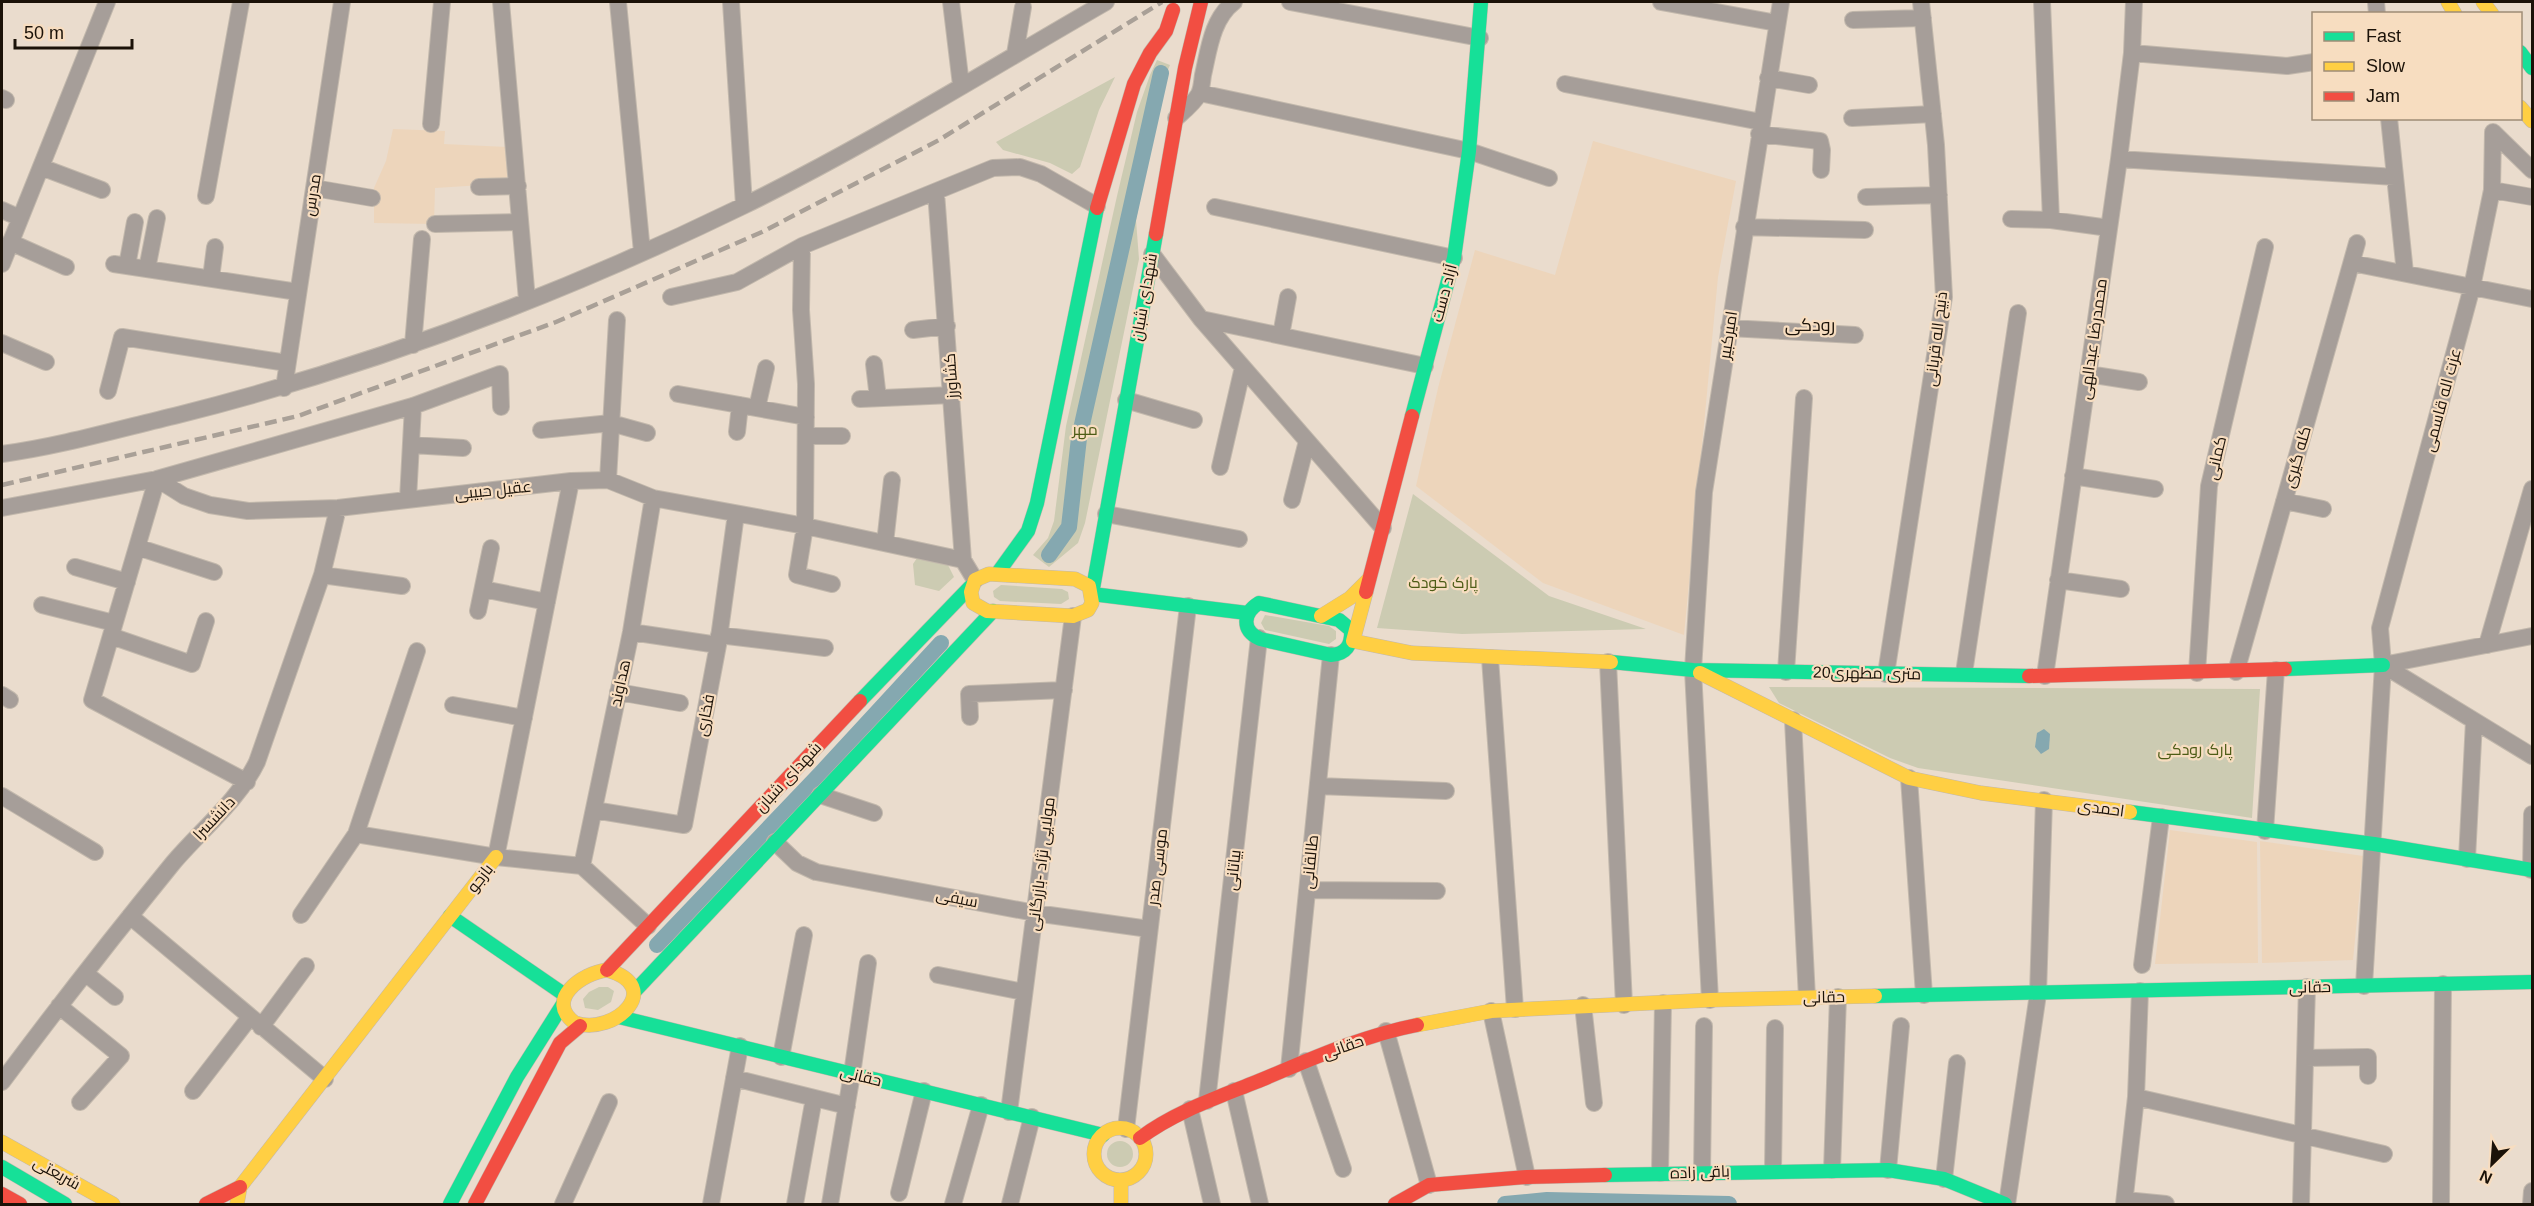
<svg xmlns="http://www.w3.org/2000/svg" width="2534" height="1206" font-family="Helvetica,Cairo,sans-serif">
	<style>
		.built { fill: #edd5bb }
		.green { fill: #cccbb2 }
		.water { fill: #85a8b0 }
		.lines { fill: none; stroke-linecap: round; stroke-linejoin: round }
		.canal { stroke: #85a8b0; stroke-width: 16 }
		.street-casing { stroke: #c2b8ac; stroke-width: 18 }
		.fast-casing { stroke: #c2b8ac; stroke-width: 15 }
		.slow-casing { stroke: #c2b8ac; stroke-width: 15 }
		.jam-casing { stroke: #c2b8ac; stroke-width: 15 }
		.street { stroke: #a69e99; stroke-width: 16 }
		.fast { stroke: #16e098; stroke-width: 14 }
		.slow { stroke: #ffcf43; stroke-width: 14 }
		.jam { stroke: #f24e42; stroke-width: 14 }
		.rail { stroke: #a9a097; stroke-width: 4.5; stroke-dasharray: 12 6; stroke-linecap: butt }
		.labels { text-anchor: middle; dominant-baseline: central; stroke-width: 4.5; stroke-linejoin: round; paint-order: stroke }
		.street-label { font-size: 16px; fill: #1b1208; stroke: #f7ddc0 }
		.park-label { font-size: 16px; fill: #4d5c16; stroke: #f7ddc0 }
		.neighbourhood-label { font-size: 18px; fill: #1b1208; stroke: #f7ddc0 }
	</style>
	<rect width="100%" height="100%" fill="#eadccd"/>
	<!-- built -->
	<path class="built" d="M393 129 445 131 444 144 507 147 512 183 435 188 434 224 374 223V188L386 161Z
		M1593 141 1736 181 1718 277 1684 635 1543 583 1416 486 1438 388 1475 250 1555 275Z
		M2170 830 2257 842 2258 963 2155 964Z
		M2260 841 2363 856 2353 960 2262 963Z"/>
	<!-- green -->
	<path class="green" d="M1157 60 1170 65 1164 79 1136 220 1139 259 1085 523 1078 543 1049 567 1033 555 1048 538 1054 521 1066 426 1117 196 1137 112 1150 75Z
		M1115 77 1099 110 1080 167 1072 174 1050 163 1003 150 996 142Z
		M1413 494 1549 596 1646 629 1462 634 1377 628Z
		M919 555 946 561 954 577 939 591 915 585 913 564Z
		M1001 585 1062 589 1068 592 1069 599 1061 604 1000 601 994 597 993 591Z
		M1265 615 1329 626 1336 631V639L1329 644 1265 630 1261 623Z
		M1769 687 2260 689 2252 818 1918 768 1890 758 1779 703Z
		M599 987H608L614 991 611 1002 598 1010 585 1008 583 999 589 992Z
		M1107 1154a13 13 0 1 1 26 0a13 13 0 1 1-26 0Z"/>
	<!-- water -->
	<path class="water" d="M2044 729 2050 734 2049 749 2041 754 2035 747 2037 733Z"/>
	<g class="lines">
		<!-- canal -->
		<path class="canal" d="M1049 555 1069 527 1079 438 1161 73
			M657 945 821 773 941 643
			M1505 1204 1547 1200 1729 1204"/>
		<!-- street casing -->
		<g class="street-casing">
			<path id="street" d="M501 2 527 300
				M618 2 642 252
				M731 2 744 205
				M951 2 961 85
				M1290 2 1480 38
				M1661 2 1777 23
				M2042 2 2051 220
				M2376 2 2377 14
				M1853 20 1923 18
				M2132 53 2287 66 2314 62
				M1015 54 1023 7
				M1768 78 1809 85
				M1565 84 1761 122
				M1200 93 1469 151 1549 178
				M2 98 6 100
				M1176 118C1184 111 1194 103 1199 94 1202 88 1202 81 1203 75 1209 49 1212 19 1234 2
				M1852 118 1933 114
				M2389 118 2405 273
				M431 124 442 2
				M2493 132 2532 170
				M1759 134 1820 141 1822 150 1821 170
				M2119 159 2395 177
				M41 167 102 190
				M479 187 518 186
				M314 188 372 198
				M2492 190 2532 197
				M936 192 963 560
				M206 196 241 2
				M1866 197 1939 195
				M1215 207 1454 258
				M2 210 20 218
				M2011 219 2051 220 2109 228
				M435 224 520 222
				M1744 227 1865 230
				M10 242 66 267
				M802 246 801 310 806 384 805 526 797 575 832 584
				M1152 254 1201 319 1383 528
				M2352 263 2532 299
				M2 264 107 2
				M114 264 298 292
				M127 266 135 222
				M147 269 157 218
				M211 278 215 247
				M671 297 737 282 802 246 993 168 1020 167 1041 174 1097 206
				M1201 319 1425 366
				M1729 328 1855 335
				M913 330 947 326
				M1281 335 1288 297
				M2 343 46 362
				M413 345 422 239
				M874 364 878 398
				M2088 374 2139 382
				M284 388 342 2
				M108 391 122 337 287 363
				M678 394 806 417
				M860 399 952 395
				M1126 400 1194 420
				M757 408 766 368
				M541 430 611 423 647 433
				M737 432 740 405
				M806 436H842
				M411 445 463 448
				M2 454C61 446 119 429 178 415 373 366 562 294 743 206 868 145 986 71 1106 2
				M1220 467 1243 367
				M2073 476 2155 489
				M608 480 617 320
				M408 499 413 406
				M1292 500 1307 441
				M2284 501 2323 509
				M2 508 157 479 184 496 210 505 248 511 338 508 571 481 608 480 653 498 805 526 963 560 975 580
				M1106 514 1239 539
				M885 543 892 480
				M137 547 214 572
				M75 567 127 582
				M322 575 402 586
				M2058 580 2121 589
				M483 589 547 602
				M42 605 114 623
				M478 611 491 548
				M631 632 718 645
				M719 635 825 648
				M111 636 192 664 206 621
				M2487 645 2532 489
				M1490 658 1515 1009
				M1608 662 1624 1005
				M2383 665 2532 756
				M2383 665 2532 636
				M1786 672 1804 398
				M2236 672 2357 243
				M1964 673 2018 313
				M2197 673 2209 486 2265 247
				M1886 674 1944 297 1936 145 1921 2
				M2045 676 2119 159 2132 53 2134 2
				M618 692 680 703
				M2 695 10 700
				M453 705 524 718
				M970 717 969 694 1064 690
				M1793 720 1807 998
				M1909 778 1924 995
				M247 782 92 700 157 479 413 406 500 374 501 407
				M1318 786 1446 791
				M820 795 874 813
				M2 796 95 852
				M594 810 684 825 718 645 736 514
				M2265 831 2276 670
				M356 834 496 857 582 866 648 926
				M775 842 797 863 816 872 1035 913 1149 929
				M496 857 571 481
				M2467 859 2474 721
				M582 866 631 632 653 498
				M2531 870 2532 814
				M1307 890 1437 891
				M301 915 356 834 417 651
				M130 916 325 1079
				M2142 965 2161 817
				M85 973 115 997
				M938 975 1024 992
				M2364 986 2383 665 2380 628 2472 287 2492 190 2493 132
				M1710 1000 1693 670 1704 492 1781 2
				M1583 1005 1594 1103
				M59 1006 121 1056 80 1102
				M1491 1011 1527 1177
				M261 1027 306 966
				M1386 1031 1429 1185
				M781 1057 804 935
				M2305 1058 2368 1057V1076
				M1306 1061 1343 1169
				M1289 1069 1331 655
				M734 1078 847 1106
				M2 1082C57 1008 114 935 173 863 201 830 238 801 257 762L322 575 338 508
				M193 1091 250 1017
				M1234 1091 1260 1204
				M2136 1097 2384 1154
				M1207 1101 1259 638
				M1190 1109 1212 1204
				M1009 1112 1073 616
				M1126 1129 1188 606
				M1773 1170 1775 1028
				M1832 1170 1838 997
				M1888 1170 1901 1026
				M1702 1172 1704 1026
				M1660 1173 1663 1003
				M1944 1179 1957 1063
				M899 1193 924 1091
				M2125 1200 2166 1204
				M563 1204 609 1102
				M711 1204 740 1046
				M795 1204 814 1098
				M830 1204 852 1074 868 963
				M953 1204 981 1105
				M1010 1204 1032 1117
				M2007 1204 2038 994 2044 800
				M2124 1204 2136 1097 2140 991
				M2301 1204 2307 987
				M2441 1204 2443 984
				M2531 1204 2532 1191"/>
		</g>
		<!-- fast casing -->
		<g class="fast-casing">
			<path id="fast" d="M2520 52 2532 68
				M1156 234 1092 594 1247 613
				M1412 416 1454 258 1469 151 1481 2
				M997 574 1028 531 1037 503 1097 208
				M1259 603 1339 620 1351 630C1352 645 1346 654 1331 655L1260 639C1241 630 1243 613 1259 603Z
				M1611 662 1693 670 2029 676
				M2285 669 2383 665
				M860 701 970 587
				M2130 812 2374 844 2532 870
				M450 916 565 995
				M634 992 993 611
				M1875 996 2532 982
				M619 1017 1103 1135
				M2 1167 65 1204
				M1605 1175 1888 1170 1944 1179 2005 1204
				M450 1204 517 1077 563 1004"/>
		</g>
		<!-- slow casing -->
		<g class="slow-casing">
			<path id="slow" d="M2448 2 2455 14
				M2483 2 2492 14
				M2520 107 2532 121
				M989 574 1075 579 1089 586 1092 603 1088 610 1073 616 987 611 973 603 971 592 975 580Z
				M1366 592 1353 641 1412 653 1611 662
				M1321 616 1350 598 1369 579
				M1700 673 1909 778 1981 793 2130 812
				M607 970C665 986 616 1036 575 1023 544 1000 582 973 607 970Z
				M1417 1025 1491 1011 1710 1000 1875 996
				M1094 1154a26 26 0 1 1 52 0a26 26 0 1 1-52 0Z
				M2 1142 113 1204
				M1121 1180V1204
				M237 1204 240 1187 496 857"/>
		</g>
		<!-- jam casing -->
		<g class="jam-casing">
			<path id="jam" d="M1097 208 1134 84 1150 53 1166 31 1173 10
				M1156 234 1185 68 1201 2
				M1366 592 1412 416
				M2029 676 2285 669
				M607 970 860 701
				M1140 1138C1175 1112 1216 1098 1256 1082 1309 1060 1361 1036 1417 1025
				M2 1194 20 1204
				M206 1204 240 1187
				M475 1204 560 1043 580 1026
				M1395 1204 1429 1185 1527 1177 1605 1175"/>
		</g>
		<!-- street -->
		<use href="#street" class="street"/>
		<!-- fast -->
		<use href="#fast" class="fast"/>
		<!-- slow -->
		<use href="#slow" class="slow"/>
		<!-- jam -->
		<use href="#jam" class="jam"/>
		<!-- rail -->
		<path class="rail" d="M2 485 298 416 556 322 762 232 939 140 1162 2"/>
	</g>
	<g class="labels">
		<!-- street labels -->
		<g class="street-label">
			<text transform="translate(312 195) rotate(-81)">مدرس</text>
			<text transform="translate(1444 293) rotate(-75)">آزاد دست</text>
			<text transform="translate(1144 297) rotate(-80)">شهدای شبان</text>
			<text transform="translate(1728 335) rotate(-81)">امیرکبیر</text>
			<text transform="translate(1936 339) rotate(-83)">ذبیح اله قربانی</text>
			<text transform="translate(2093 339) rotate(-82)">محمدرضا عبدالهی</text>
			<text transform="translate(951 376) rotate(-94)">کشاورز</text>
			<text transform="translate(2442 400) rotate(-75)">عزت اله قاسمی</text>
			<text transform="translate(2297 457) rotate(-74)">کله گیری</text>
			<text transform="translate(2216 458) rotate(-77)">کمانی</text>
			<text transform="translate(493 490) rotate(-6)">عقیل حبیبی</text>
			<text transform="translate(1867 673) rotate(1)">20متری مطهری</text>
			<text transform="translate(620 683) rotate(-78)">هداوند</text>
			<text transform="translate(705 715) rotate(-79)">فخاری</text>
			<text transform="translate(788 777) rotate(-47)">شهدای شبان</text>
			<text transform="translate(2101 808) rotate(8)">احمدی</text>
			<text transform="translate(214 818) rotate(-47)">دانشسرا</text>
			<text transform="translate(1310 862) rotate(-84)">طالقانی</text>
			<text transform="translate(1041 864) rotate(-83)">مولایی نژاد -بازرگانی</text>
			<text transform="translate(1157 867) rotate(-83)">موسی صدر</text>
			<text transform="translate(1233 870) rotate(-84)">بیاتانی</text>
			<text transform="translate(480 878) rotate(-52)">بازجو</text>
			<text transform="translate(957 898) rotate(11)">سیفی</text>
			<text transform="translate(2310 987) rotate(-1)">حقانی</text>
			<text transform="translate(1824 997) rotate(-1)">حقانی</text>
			<text transform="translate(1343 1047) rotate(-20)">حقانی</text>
			<text transform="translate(861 1076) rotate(14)">حقانی</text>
			<text transform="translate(1700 1172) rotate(-2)">باقی زاده</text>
			<text transform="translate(57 1173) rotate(29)">شریعتی</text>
		</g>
		<!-- park labels -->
		<g class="park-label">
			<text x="1085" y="429">مهر</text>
			<text x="1443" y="582">پارک کودک</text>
			<text x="2195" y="749">پارک رودکی</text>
		</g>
		<!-- neighbourhood labels -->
		<g class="neighbourhood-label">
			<text x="1810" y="325">رودکی</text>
		</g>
	</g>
	<!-- border -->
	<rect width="2534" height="1206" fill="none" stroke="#1b1208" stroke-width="6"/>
	<!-- legend -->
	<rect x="2312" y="12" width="210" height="108" fill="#f7ddc0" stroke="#9f8c76" stroke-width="1.5"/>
	<rect x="2324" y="32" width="30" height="9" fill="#16e098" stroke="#9f8c76" stroke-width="1.5"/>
	<text x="2366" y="42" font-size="18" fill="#1b1208">Fast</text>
	<rect x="2324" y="62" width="30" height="9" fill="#ffcf43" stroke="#9f8c76" stroke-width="1.5"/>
	<text x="2366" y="72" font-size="18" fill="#1b1208">Slow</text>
	<rect x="2324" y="92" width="30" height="9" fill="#f24e42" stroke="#9f8c76" stroke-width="1.5"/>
	<text x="2366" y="102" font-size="18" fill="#1b1208">Jam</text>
	<!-- north arrow -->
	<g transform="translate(2492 1164) rotate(205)" stroke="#f7ddc0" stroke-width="4.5" paint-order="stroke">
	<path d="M0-4.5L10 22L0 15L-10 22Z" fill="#1b1208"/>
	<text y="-9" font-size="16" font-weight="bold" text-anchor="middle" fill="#1b1208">N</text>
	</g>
	<!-- scale -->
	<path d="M15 39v9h117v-9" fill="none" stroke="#1b1208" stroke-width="3"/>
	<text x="24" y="39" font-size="18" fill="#1b1208" stroke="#f7ddc0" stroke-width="4.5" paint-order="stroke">50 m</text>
</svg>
